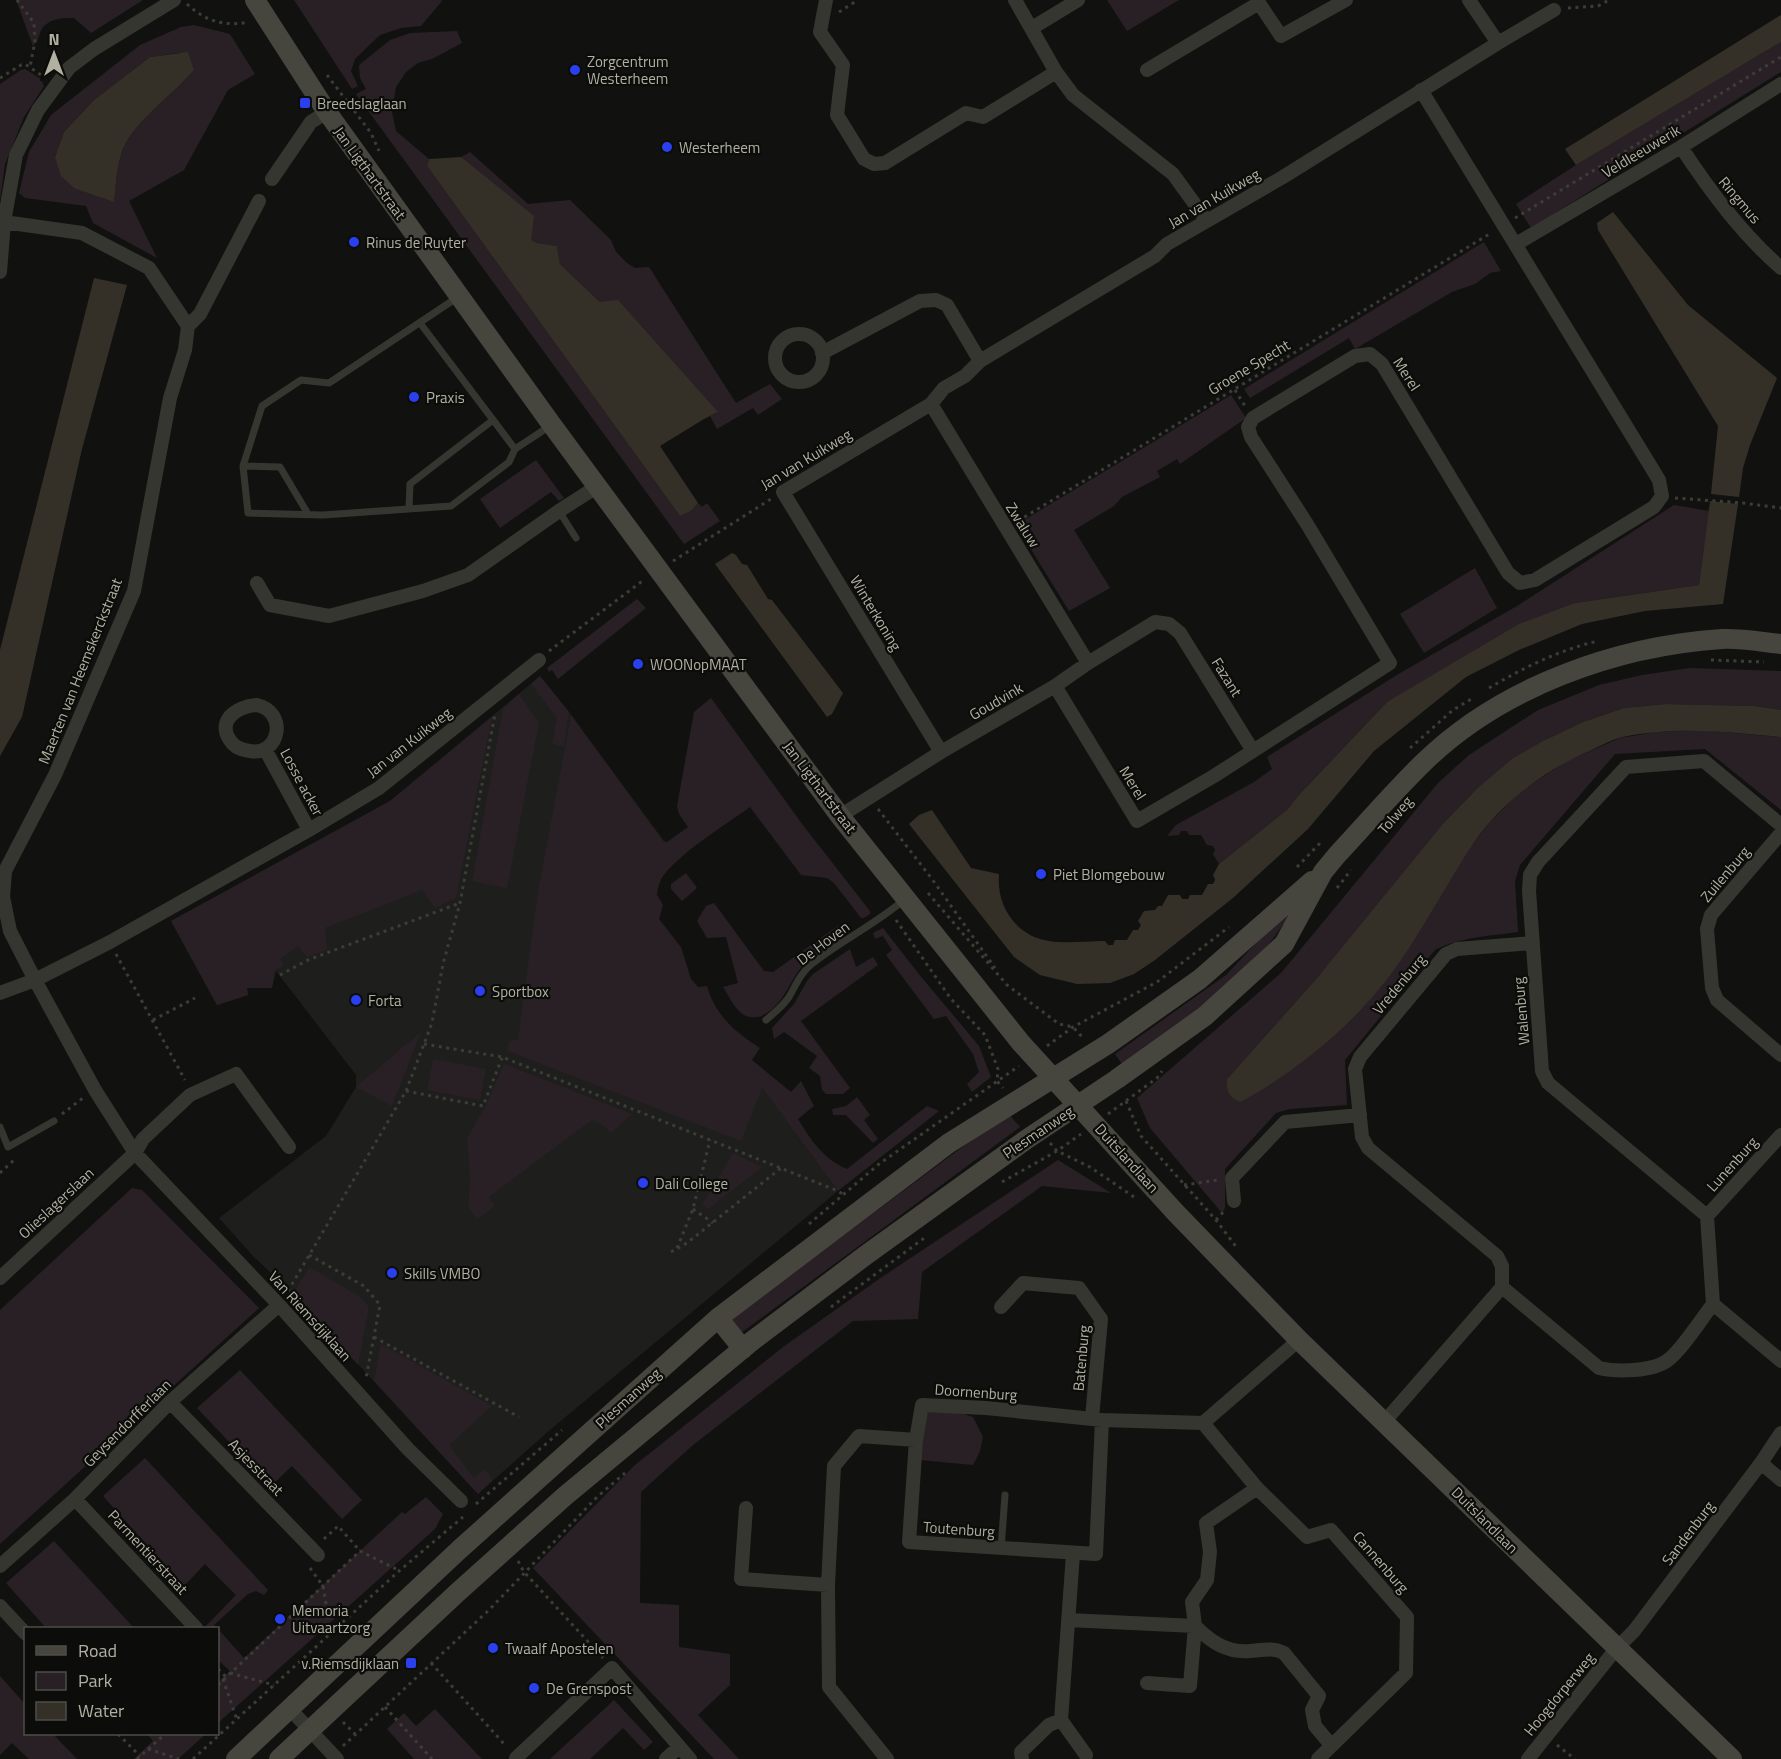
<svg xmlns="http://www.w3.org/2000/svg" width="1781" height="1759" font-family="'Titillium Web',sans-serif">
	<style>
		.built { fill: #1e1e1c }
		.green { fill: #292026; fill-rule: evenodd }
		.water { fill: #343027 }
		.lines { fill: none; stroke-linecap: round; stroke-linejoin: round }
		.path { stroke: #3d3d37; stroke-width: 3; stroke-dasharray: 3 4.5; stroke-linecap: butt }
		.lane { stroke: #363631; stroke-width: 7 }
		.street { stroke: #363631; stroke-width: 14 }
		.secondary { stroke: #46463f; stroke-width: 20 }
		.poi-dot { fill: #2a40ef; stroke: #0c0c0b; stroke-width: 2 }
		.labels { text-anchor: middle; dominant-baseline: central; stroke-width: 4.5; stroke-linejoin: round; paint-order: stroke }
		.poi-label { font-size: 15px; fill: #b2b1a1; stroke: #0c0c0b; text-anchor: start }
		.street-label { font-size: 15px; fill: #b2b1a1; stroke: #0c0c0b }
	</style>
	<rect width="100%" height="100%" fill="#111110"/>
	<!-- built -->
	<path class="built" d="M540 676 569 712 664 841 610 881 838 1191 551 1429 478 1494 293 1294 253 1256 219 1218 326 1136 356 1087V1075L276 971 272 988H247L248 995 217 1005 171 921 390 801Z"/>
	<!-- green -->
	<path class="green" d="M16 0H143L91 33 74 18C63 18 49 18 42 29 38 35 39 41 33 46Z
		M294 0H441L442 1 421 26 401 28 380 35 355 59 351 71 358 86 352 89Z
		M1107 0H1179L1127 31Z
		M194 25 230 34 255 74 228 90 184 170 129 201 157 258 93 223 86 206 25 198 19 193 29 152 51 115 140 45 181 27ZM177 53H188L194 70C174 96 130 122 121 155 116 170 116 186 114 201L100 197 55 157 64 132 94 100 150 57Z
		M457 31 462 43 432 59 418 63 406 72 396 87 392 112 396 131 429 159 427 166 680 516 691 511 698 503 702 507 707 503 720 521 684 544 356 94 366 89 360 78 359 65 390 40 410 33Z
		M1781 42V72L1531 228 1516 204 1576 165Z
		M25 69 41 79 44 86 24 117 5 164 0 200V84L21 70Z
		M470 152 528 204 570 200 611 240 616 252 627 263 635 268 649 267 736 403 770 384 782 399 758 415 753 408 717 429 710 416 717 413 560 264 557 246 536 243 531 240 461 157Z
		M1484 242 1501 271 1490 273 1475 284 1452 292 1355 349 1349 338 1250 398 1244 389Z
		M1231 395 1246 418 1180 464 1177 459 1157 471 1160 477 1122 497 1114 506 1074 530 1110 588 1069 611 1016 525Z
		M536 460 564 498 559 501 551 492 500 528 480 499Z
		M1674 505 1709 511 1699 585 1575 603 1387 702 1297 797 1288 809 1219 864 1213 854 1215 850 1213 846 1207 845 1201 835H1189L1187 831H1181L1179 835 1167 836 1176 825 1254 782 1272 769 1267 757 1400 673 1517 606Z
		M1475 568 1497 608 1424 653 1400 614Z
		M637 599 646 608 558 679 552 670 549 672 547 668Z
		M1690 668 1781 671V710L1754 706 1666 704 1624 708 1583 722 1545 740 1318 977 1227 1079V1088L1297 1066 1347 1022 1380 988 1417 935 1469 849 1490 822 1521 791 1567 761 1620 738 1656 732 1699 730 1781 737V810L1705 749 1615 754 1520 865 1515 881 1518 932C1490 936 1460 937 1435 950L1345 1060 1347 1105 1290 1109 1276 1113 1225 1169V1208L1222 1213 1150 1128 1137 1098 1281 973 1438 783 1469 755 1538 710 1599 685 1642 675Z
		M540 676 569 712 564 746 552 744 557 718 531 684Z
		M519 694 539 723 507 888 472 881 503 709Z
		M711 698 802 824 870 911V914L864 918H861L834 883 827 878 801 875 750 807C725 825 689 847 668 870 661 877 658 885 657 895L663 905 659 919 681 947 691 979 698 987 707 986C715 1015 736 1033 760 1048L752 1060 791 1092 801 1081 814 1106 798 1119C811 1140 823 1159 847 1169L927 1106 939 1111 838 1191 762 1088 741 1141 508 1051 509 1041 518 1040 538 892 571 715 663 841 667 842 688 827 679 814 677 806 694 712Z
		M492 717 456 898 435 908 422 890 325 928 327 950 307 957 298 946 280 959 284 966 275 970 272 988H247L248 995 217 1005 171 921 390 801Z
		M686 873 697 888 682 901 671 889V884Z
		M1312 884 1267 947 1244 975 1124 1067 1115 1054 1226 975Z
		M714 903 764 971 773 972 839 925 844 939C830 948 812 955 801 968 794 976 790 986 784 995 776 1007 762 1022 746 1016 736 1012 729 996 723 987L738 983 726 937 707 938 697 921 706 906Z
		M883 928 918 973 979 1046 991 1077 972 1092 967 1084 979 1072 973 1054 946 1016 934 1019 886 955 892 950 883 936 875 939 873 933Z
		M850 949 856 967 873 957 878 965 801 1021 850 1088 843 1094H826L822 1090 820 1076 809 1068 817 1056 784 1032 774 1039 772 1028 794 1004 807 981 813 974Z
		M421 1032 392 1106 356 1087Z
		M433 1059 486 1069 480 1100 427 1090Z
		M504 1064 632 1114 611 1133 603 1125 592 1120 489 1197 495 1206 477 1219 468 1207 470 1179 467 1138 484 1109Z
		M857 1097 870 1115 864 1120 878 1139 873 1143 846 1115H833L832 1109 846 1106Z
		M1008 1113 1020 1127 741 1333 731 1319Z
		M733 1153 762 1167 708 1209 702 1205Z
		M1058 1160 1111 1193 1042 1186 922 1272 918 1319 853 1321 693 1445 641 1492 640 1603 679 1605V1647L730 1654V1685L698 1715 739 1759H714L533 1568 635 1465 783 1347 879 1279Z
		M132 1188 142 1190 259 1308 0 1544V1310Z
		M309 1267 359 1296 369 1307 358 1365 293 1294Z
		M381 1344 492 1406 449 1445 474 1478 485 1469 493 1480 478 1494 374 1381Z
		M240 1370 362 1500 342 1519 292 1466 271 1486 197 1408Z
		M930 1410 957 1412 973 1417 983 1437 980 1451 973 1465 920 1460 924 1419Z
		M145 1458 268 1590 264 1595 256 1591 248 1594 214 1625 217 1628H204L236 1595 205 1564 184 1586 103 1496Z
		M426 1497 443 1514 435 1529 218 1723V1682L230 1671 218 1660V1629L244 1658 402 1512 405 1514Z
		M54 1541 134 1628H46L6 1583Z
		M0 1676 25 1704 26 1734H53L77 1759H29L12 1743 0 1755Z
		M614 1700 653 1742 644 1750 623 1728 590 1759H550Z
		M435 1709 478 1755 482 1759H414L387 1729 404 1713 416 1726Z
		M147 1734H206L178 1759H134L153 1741Z"/>
	<!-- water -->
	<path class="water" d="M1781 15V42L1576 165 1565 149Z
		M188 52 194 70C174 95 129 124 121 155 116 170 116 187 114 202L74 188 61 176 55 157 64 132 94 100 150 57Z
		M461 157 534 216 531 240 537 243 557 246 560 264 600 302 618 300 718 412 704 419 660 446 698 503 691 511 680 516 427 166 429 159Z
		M1613 212 1688 305 1777 378 1750 445 1743 468 1739 497 1711 494 1718 426 1598 230 1597 223Z
		M94 278 127 285 82 449 22 717 0 756V650Z
		M1710 501 1738 504 1723 604 1645 611 1582 624 1519 650 1466 677 1374 751 1308 829 1233 898 1155 960 1134 974 1110 983 1077 984 1040 975 1014 957 909 824 919 815 932 810 971 868 999 874C996 906 1016 936 1049 941 1067 944 1087 941 1105 941L1108 945H1113L1115 940H1127L1133 930H1138L1141 925 1138 921 1144 911 1155 910 1158 906H1162L1168 895H1180L1182 899H1188L1190 895H1202L1208 884H1213L1215 880 1213 875 1219 864 1288 809 1297 797 1387 702 1519 624 1575 603 1699 585Z
		M732 553 736 555 742 564 747 565 768 599 772 600 843 693 832 714 827 717 715 564Z
		M1666 704 1754 706 1781 710V737C1728 732 1676 726 1623 737 1610 740 1597 748 1585 753 1549 769 1517 792 1490 822 1474 840 1462 861 1450 881 1428 917 1407 955 1380 988 1344 1032 1291 1075 1240 1102 1229 1097 1226 1091 1227 1079L1318 977 1443 824 1478 788 1512 759 1545 740 1583 722 1624 708Z"/>
	<g class="lines">
		<!-- path -->
		<path class="path" d="M17 0 34 23 35 41 30 67
			M187 4C205 21 225 27 249 22
			M1568 8 1598 6 1609 0
			M839 12 858 0
			M327 75 371 133 379 151
			M0 78 21 65 25 64 44 77
			M1515 218 1781 57
			M1235 390 1245 406
			M1675 498 1743 503 1781 508
			M1018 521 1491 233
			M673 561 771 499
			M549 651 645 579
			M1711 660 1764 662
			M1489 688C1523 668 1559 650 1598 641
			M1410 748 1453 710 1473 698
			M878 809 932 879 995 968
			M1297 867 1323 840
			M1337 888 1351 870
			M928 893 1007 985 1059 1024 1073 1027 1083 1038
			M896 920 951 999 985 1035 998 1069 997 1081 1003 1088
			M116 954 185 1080
			M280 975 308 960 460 903
			M153 1020 195 998
			M424 1044 502 1057 838 1191 844 1195
			M1047 1046 1073 1027 1157 982 1229 927
			M406 1091 483 1106 502 1058
			M1126 1101 1141 1136 1216 1220 1237 1248
			M62 1114 83 1098
			M1108 1114 1157 1078 1162 1071
			M1050 1143 1057 1151 1090 1167 1137 1199
			M0 1173 14 1160 13 1157
			M1002 1182 1057 1151 1081 1134
			M1184 1185 1218 1180
			M693 1209 713 1223
			M1216 1220 1225 1210
			M809 1224 879 1164 1019 1066
			M677 1248 693 1209 710 1140
			M671 1252 687 1243 781 1168
			M309 1255 364 1286 380 1305 366 1378
			M288 1291 406 1091 432 1023 443 964 460 903 495 714
			M831 1307 927 1236
			M374 1337 519 1417
			M476 1504 562 1430
			M324 1539 338 1526 360 1551
			M518 1561 524 1572 603 1658
			M310 1568 323 1586 331 1633
			M431 1663 506 1746
			M218 1669 226 1677
			M230 1673 274 1685
			M223 1679 237 1720
			M218 1685 360 1551 398 1570
			M385 1707 432 1759
			M343 1722 355 1734
			M118 1734 140 1756
			M1557 1745 1575 1759
			M343 1746 490 1609 597 1497 625 1473
			M148 1749 179 1759
			M137 1759 165 1734
			M193 1759 399 1571 463 1517"/>
		<!-- lane -->
		<path class="lane" d="M458 297 329 383 301 380 262 406 243 466 248 513 323 515 451 506 509 462 515 449 550 426
			M420 323 515 449
			M243 466 280 467 308 514
			M409 509 410 484 493 420
			M559 511 576 538
			M766 1020C774 1013 783 1006 789 997 796 985 801 972 813 963 842 940 876 924 905 899
			M0 1127 8 1147 54 1121
			M1001 1549 1005 1495"/>
		<!-- street -->
		<path class="street" d="M826 0 820 32 843 65 837 115 864 159 874 164 885 163 966 113 983 117 1056 72
			M1015 0 1056 72 1073 95 1173 174 1207 221
			M1257 0 1281 36 1346 0
			M1469 0 1498 43
			M1032 28 1078 0
			M1147 70 1259 3
			M1681 147C1710 191 1741 233 1781 268
			M272 179 311 122 327 112
			M259 201 200 314 188 326 185 350 170 398 134 591 55 775 5 871 3 897 10 931 35 980 95 1090 135 1153 279 1305 408 1449 461 1501
			M4 222 82 233 149 268 188 326
			M1516 244 1681 147 1781 84
			M0 272 4 222 16 155 38 110 69 68 94 49 174 0
			M775 358a24 24 0 1 1 48 0a24 24 0 1 1-48 0Z
			M822 353 920 301 936 300 947 305 980 361
			M931 404 1088 663
			M257 583 270 605 329 616 423 591 468 575 559 511 598 486
			M1055 686 1137 821 1214 776 1390 663 1307 524 1251 437 1248 427 1253 418 1355 356 1370 354 1382 364 1508 573 1520 583 1535 580 1654 507 1662 496 1659 480 1421 90
			M257 705C288 712 280 756 250 751 243 750 238 749 233 744 214 723 235 706 257 705Z
			M265 749 309 830
			M941 752 783 492 931 404 944 388 965 376 980 361 1155 256 1167 244 1283 177 1498 43 1554 10
			M840 816 941 752 1055 686 1088 663 1155 622 1169 624 1180 633 1253 751
			M1781 825 1704 761 1626 767 1538 862 1530 875 1529 891 1542 1071 1548 1083 1707 1216 1713 1304 1781 1361
			M1781 833 1711 915 1707 929 1712 988 1717 1000 1781 1055
			M1532 943 1457 949 1446 954 1360 1057 1355 1069 1362 1137 1368 1148 1497 1256 1502 1266V1287L1599 1368C1616 1372 1653 1372 1668 1360 1681 1351 1702 1318 1713 1304
			M0 993 35 980 110 942 309 830 379 788 539 660
			M1234 1201 1232 1178 1285 1122 1360 1115
			M1707 1216 1781 1135
			M0 1278 135 1153 143 1139 190 1095 236 1074 289 1147
			M1001 1307 1023 1283 1079 1288 1101 1319 1092 1418
			M170 1402 318 1555
			M1385 1421 1502 1287
			M1203 1423 1257 1488 1307 1537 1331 1530 1407 1617 1406 1673 1318 1759
			M916 1440 909 1542 1096 1554 1102 1420
			M1761 1463 1781 1480
			M1257 1488 1206 1523 1210 1552 1207 1580 1192 1602 1195 1626C1211 1642 1227 1653 1250 1651 1263 1650 1273 1647 1284 1653L1319 1696 1312 1710 1315 1726 1331 1745
			M75 1499 196 1628
			M746 1508 741 1579 828 1585
			M1073 1554 1061 1720 1086 1755
			M0 1566 75 1499 170 1402 279 1305
			M0 1606 26 1634
			M1068 1620 1195 1626 1190 1686 1147 1683
			M290 1709 337 1759
			M516 1758 612 1668 690 1759
			M666 1759 679 1747
			M887 1759 829 1687 828 1585 834 1466 859 1436 916 1440 922 1405 986 1408 1102 1420 1203 1423 1299 1340
			M1022 1759 1021 1752 1049 1725 1061 1720
			M1528 1759 1616 1649 1634 1631 1761 1463 1781 1433"/>
		<!-- secondary -->
		<path class="secondary" d="M255 0 327 112 552 425 840 816 1021 1043 1176 1213 1299 1340 1732 1759
			M718 1318 743 1349
			M236 1759 460 1549 718 1318 949 1143 1108 1044 1200 979 1312 881
			M279 1759 458 1592 565 1496 752 1341 866 1255 1027 1139 1117 1079 1205 1016 1284 944 1323 872 1337 855C1366 824 1394 791 1424 762 1501 687 1616 646 1722 639 1741 638 1762 642 1781 644"/>
	</g>
	<!-- markers -->
	<g class="poi-dot">
		<circle cx="575" cy="70" r="6"/>
		<rect x="299" y="97" width="12" height="12" rx="3"/>
		<circle cx="667" cy="147" r="6"/>
		<circle cx="354" cy="242" r="6"/>
		<circle cx="414" cy="397" r="6"/>
		<circle cx="638" cy="664" r="6"/>
		<circle cx="1041" cy="874" r="6"/>
		<circle cx="480" cy="991" r="6"/>
		<circle cx="356" cy="1000" r="6"/>
		<circle cx="643" cy="1183" r="6"/>
		<circle cx="392" cy="1273" r="6"/>
		<circle cx="280" cy="1619" r="6"/>
		<circle cx="493" cy="1648" r="6"/>
		<rect x="405" y="1657" width="12" height="12" rx="3"/>
		<circle cx="534" cy="1688" r="6"/>
	</g>
	<g class="labels">
		<!-- poi labels -->
		<g class="poi-label">
			<text x="587" y="61">Zorgcentrum<tspan x="587" dy="17">Westerheem</tspan></text>
			<text x="317" y="103">Breedslaglaan</text>
			<text x="679" y="147">Westerheem</text>
			<text x="366" y="242">Rinus de Ruyter</text>
			<text x="426" y="397">Praxis</text>
			<text x="650" y="664">WOONopMAAT</text>
			<text x="1053" y="874">Piet Blomgebouw</text>
			<text x="492" y="991">Sportbox</text>
			<text x="368" y="1000">Forta</text>
			<text x="655" y="1183">Dali College</text>
			<text x="404" y="1273">Skills VMBO</text>
			<text x="292" y="1610">Memoria<tspan x="292" dy="17">Uitvaartzorg</tspan></text>
			<text x="505" y="1648">Twaalf Apostelen</text>
			<text x="399" y="1663" text-anchor="end">v.Riemsdijklaan</text>
			<text x="546" y="1688">De Grenspost</text>
		</g>
		<!-- street labels -->
		<g class="street-label">
			<text transform="translate(1641 151) rotate(-31)">Veldleeuwerik</text>
			<text transform="translate(370 173) rotate(54)">Jan Ligthartstraat</text>
			<text transform="translate(1214 198) rotate(-30)">Jan van Kuikweg</text>
			<text transform="translate(1740 200) rotate(50)">Ringmus</text>
			<text transform="translate(1249 367) rotate(-31)">Groene Specht</text>
			<text transform="translate(1407 374) rotate(57)">Merel</text>
			<text transform="translate(806 459) rotate(-31)">Jan van Kuikweg</text>
			<text transform="translate(1023 525) rotate(58)">Zwaluw</text>
			<text transform="translate(876 613) rotate(59)">Winterkoning</text>
			<text transform="translate(80 671) rotate(-68)">Maerten van Heemskerckstraat</text>
			<text transform="translate(1227 677) rotate(58)">Fazant</text>
			<text transform="translate(996 701) rotate(-30)">Goudvink</text>
			<text transform="translate(409 742) rotate(-38)">Jan van Kuikweg</text>
			<text transform="translate(302 782) rotate(62)">Losse acker</text>
			<text transform="translate(1133 783) rotate(58)">Merel</text>
			<text transform="translate(820 787) rotate(53)">Jan Ligthartstraat</text>
			<text transform="translate(1395 815) rotate(-50)">Tolweg</text>
			<text transform="translate(1725 874) rotate(-50)">Zuilenburg</text>
			<text transform="translate(823 943) rotate(-37)">De Hoven</text>
			<text transform="translate(1399 984) rotate(-50)">Vredenburg</text>
			<text transform="translate(1521 1011) rotate(-95)">Walenburg</text>
			<text transform="translate(1038 1132) rotate(-34)">Plesmanweg</text>
			<text transform="translate(1127 1158) rotate(48)">Duitslandlaan</text>
			<text transform="translate(1732 1164) rotate(-48)">Lunenburg</text>
			<text transform="translate(56 1203) rotate(-43)">Olieslagerslaan</text>
			<text transform="translate(310 1316) rotate(48)">Van Riemsdijklaan</text>
			<text transform="translate(1081 1358) rotate(-85)">Batenburg</text>
			<text transform="translate(976 1392) rotate(4)">Doornenburg</text>
			<text transform="translate(628 1398) rotate(-42)">Plesmanweg</text>
			<text transform="translate(127 1423) rotate(-45)">Geysendorfferlaan</text>
			<text transform="translate(256 1467) rotate(46)">Asjesstraat</text>
			<text transform="translate(1485 1520) rotate(45)">Duitslandlaan</text>
			<text transform="translate(959 1529) rotate(4)">Toutenburg</text>
			<text transform="translate(1688 1533) rotate(-53)">Sandenburg</text>
			<text transform="translate(148 1552) rotate(47)">Parmentierstraat</text>
			<text transform="translate(1381 1562) rotate(49)">Cannenburg</text>
			<text transform="translate(1559 1694) rotate(-51)">Hoogdorperweg</text>
		</g>
	</g>
	<!-- legend -->
	<rect x="24" y="1627" width="195" height="108" fill="#0c0c0b" stroke="#4e4e47" stroke-width="1.5"/>
	<rect x="36" y="1646" width="30" height="9" fill="#46463f" stroke="#4e4e47" stroke-width="1.5"/>
	<text x="78" y="1657" font-size="18" fill="#b2b1a1">Road</text>
	<rect x="36" y="1672" width="30" height="18" fill="#292026" stroke="#4e4e47" stroke-width="1.5"/>
	<text x="78" y="1687" font-size="18" fill="#b2b1a1">Park</text>
	<rect x="36" y="1702" width="30" height="18" fill="#343027" stroke="#4e4e47" stroke-width="1.5"/>
	<text x="78" y="1717" font-size="18" fill="#b2b1a1">Water</text>
	<!-- north arrow -->
	<g transform="translate(54 54)" stroke="#0c0c0b" stroke-width="4.5" paint-order="stroke">
	<path d="M0-4.5L10 22L0 15L-10 22Z" fill="#b2b1a1"/>
	<text y="-9" font-size="16" font-weight="bold" text-anchor="middle" fill="#b2b1a1">N</text>
	</g>
</svg>
